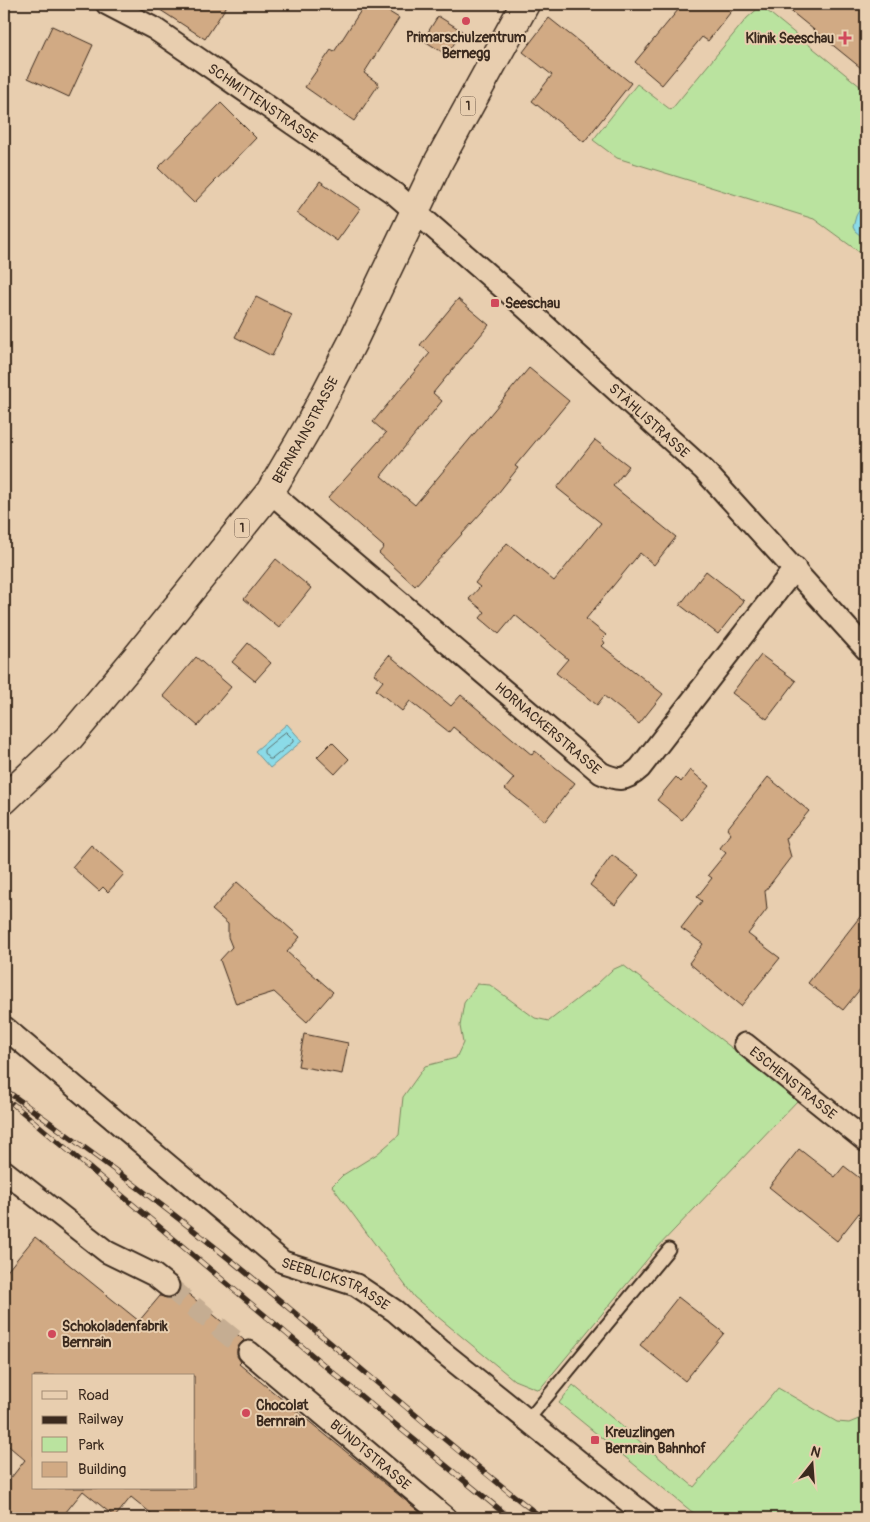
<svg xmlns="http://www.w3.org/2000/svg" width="870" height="1522" font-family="Pangolin,sans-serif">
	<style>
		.green { fill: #bae39f; stroke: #7a865e }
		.water { fill: #8bdbe8; stroke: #6b9497 }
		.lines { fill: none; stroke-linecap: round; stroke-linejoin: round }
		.shore { stroke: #5b716f; stroke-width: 1 }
		.building { fill: #d1aa84; stroke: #3b2a1e; fill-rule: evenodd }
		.minor-tunnel { stroke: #c5ad92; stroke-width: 21; stroke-dasharray: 21 11; stroke-linecap: butt }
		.service-casing { stroke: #3b2a1e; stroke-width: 15 }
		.minor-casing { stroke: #3b2a1e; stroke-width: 25 }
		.primary-casing { stroke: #3b2a1e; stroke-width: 31 }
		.service { stroke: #e8ceaf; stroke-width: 11 }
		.minor { stroke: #e8ceaf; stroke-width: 21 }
		.primary { stroke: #e8ceaf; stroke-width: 28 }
		.rail-casing { stroke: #3b2a1e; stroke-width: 5.5 }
		.rail { stroke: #e8ceaf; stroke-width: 4; stroke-dasharray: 11; stroke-linecap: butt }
		.poi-dot { fill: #d1495b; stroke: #e8ceaf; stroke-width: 2 }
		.labels { text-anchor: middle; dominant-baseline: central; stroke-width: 4; stroke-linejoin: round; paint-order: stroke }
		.shield { fill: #e8ceaf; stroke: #6f5b4a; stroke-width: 1 }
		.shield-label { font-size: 12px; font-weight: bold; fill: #3b2a1e }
		.poi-label { font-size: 14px; font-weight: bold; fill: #3b2a1e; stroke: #e8ceaf; text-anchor: start }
		.street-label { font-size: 14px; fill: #3b2a1e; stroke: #e8ceaf }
	</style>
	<rect width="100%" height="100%" fill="#e8ceaf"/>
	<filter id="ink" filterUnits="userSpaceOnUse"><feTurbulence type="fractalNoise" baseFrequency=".02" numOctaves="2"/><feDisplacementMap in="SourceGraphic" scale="10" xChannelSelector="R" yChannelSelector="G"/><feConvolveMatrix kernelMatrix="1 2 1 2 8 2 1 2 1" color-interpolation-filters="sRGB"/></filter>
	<g filter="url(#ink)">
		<!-- green -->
		<path class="green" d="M761 6 866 91V257L814 219 617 158 593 140 637 84 671 110 747 18Z
			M623 965 799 1099 655 1250 539 1390 514 1380 414 1297 332 1186 343 1175 377 1154 399 1135 403 1097 425 1066 456 1058 463 1043 460 1026 464 1003 477 984 490 985 535 1018 549 1021 597 984 612 970Z
			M573 1385 694 1487 778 1388 837 1422 849 1423 866 1416V1518H703L691 1511 559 1403Z"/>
		<!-- water -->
		<path class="water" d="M866 198V240L855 231 853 227 856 216Z
			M287 724 302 741 270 768 255 751Z"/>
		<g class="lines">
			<!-- shore -->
			<path class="shore" d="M286 732 293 739V742L272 759H269L264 753V750Z"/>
		</g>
		<!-- building -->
		<path class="building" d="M151 4H228L205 39Z
			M365 4H376L399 18 364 73 379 84 354 121 305 87 331 50 334 52Z
			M683 4H737L708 41 702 37 662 85 635 62Z
			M782 4H866V72Z
			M438 16 462 31 447 55 423 40Z
			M549 18 631 83 584 142 532 101 552 75 523 52Z
			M52 26 93 45 69 97 28 78Z
			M221 103 256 138 194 203 158 168Z
			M320 181 360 209 337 241 297 213Z
			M256 297 292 315 272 356 235 337Z
			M458 299 489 325 433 393 442 401 381 476 415 505 529 368 569 401 515 466 518 468 491 502 415 586 379 553 384 547 328 498 386 433 373 422 430 353 420 345Z
			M595 440 629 466 613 486 676 537 654 565 640 553 586 619 606 635 602 639 605 643 602 646 663 694 639 724 604 696 597 705 556 673 568 659 515 615 499 634 480 618 485 612 469 599 480 587 475 583 507 543 554 581 601 523 557 488Z
			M276 559 311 588 279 628 244 599Z
			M706 571 744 601 718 634 680 605Z
			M248 643 271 663 255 681 232 662Z
			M389 655 451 706 461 695 532 755 535 751 575 783 545 821 505 789 514 778 453 727 449 732 410 701 402 711 376 690 383 681 374 674Z
			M761 655 796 681 767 719 732 693Z
			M196 657 231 687 198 726 163 696Z
			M332 742 349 759 335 774 317 757Z
			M690 770 709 786 682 820 657 800 676 777 681 782Z
			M768 777 809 811 786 839 791 857 765 891 767 909 748 934 780 958 741 1006 689 963 703 944 681 928 702 901 697 897 712 878 708 875 726 853 720 848 731 834 727 829Z
			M91 845 124 874 108 892 103 887 99 891 72 867Z
			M612 855 639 875 615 905 590 885Z
			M237 882 300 937 287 952 333 992 307 1022 274 992 236 1004 220 960 232 947 228 937V924L212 910Z
			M866 909V982L843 1010 808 983Z
			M304 1034 348 1043 342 1074 298 1066Z
			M799 1149 835 1177 844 1166 866 1183V1204L837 1241 769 1187Z
			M35 1237 139 1321 160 1296 167 1298 173 1297 178 1293 180 1287 244 1340 240 1344 237 1349V1356L241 1362 239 1364 427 1518H157L131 1497 115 1517 83 1491 61 1518H4V1487L25 1460 4 1442V1275ZM34 1376H194V1488H34Z
			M678 1297 724 1333 685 1381 640 1345Z"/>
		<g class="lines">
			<!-- minor-tunnel -->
			<path class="minor-tunnel" d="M168 1286 249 1352"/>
			<!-- service casing -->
			<g class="service-casing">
				<path id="service" d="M528 1420 669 1249"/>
			</g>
			<!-- minor casing -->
			<g class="minor-casing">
				<g id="minor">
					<path id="s1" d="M107 4 155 29 395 194 517 300 704 470 866 649"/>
					<path id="s2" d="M270 492 601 773C618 781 626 781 640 768L795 568"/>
					<path id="s3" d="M4 1027 283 1262 356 1285 395 1311 440 1350 649 1518"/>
					<path id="s4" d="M745 1044 866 1141"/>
					<path d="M4 1171 107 1252 154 1275 168 1286"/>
					<path id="s5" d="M249 1352 446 1518"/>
				</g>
			</g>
			<!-- primary casing -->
			<g class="primary-casing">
				<g id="primary">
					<path id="s6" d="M4 800 70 737 136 658 270 492 311 422 352 343 439 161 525 4"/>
				</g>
			</g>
			<!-- service -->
			<use href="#service" class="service"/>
			<!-- minor -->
			<use href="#minor" class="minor"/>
			<!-- primary -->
			<use href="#primary" class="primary"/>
			<!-- rail casing -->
			<g class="rail-casing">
				<path id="rail" d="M4 1089C79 1144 155 1198 227 1257 333 1343 434 1434 542 1518
					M13 1104 374 1407 510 1518"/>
			</g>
			<!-- rail -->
			<use href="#rail" class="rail"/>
		</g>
	</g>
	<!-- markers -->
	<g class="poi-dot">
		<circle cx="466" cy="21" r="5"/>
		<path d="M842.5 30.5h5v5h5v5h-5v5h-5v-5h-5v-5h5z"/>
		<rect x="490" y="298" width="10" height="10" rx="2.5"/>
		<circle cx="52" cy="1334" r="5"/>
		<circle cx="246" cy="1413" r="5"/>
		<rect x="590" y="1435" width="10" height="10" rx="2.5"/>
	</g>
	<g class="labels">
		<!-- shield labels -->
		<g class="shield">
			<rect x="460.5" y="96.5" width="15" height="19" rx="4"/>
			<rect x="234.5" y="518.5" width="15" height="19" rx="4"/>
		</g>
		<g class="shield-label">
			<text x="468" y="106">1</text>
			<text x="242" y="528">1</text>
		</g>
		<!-- poi labels -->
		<g class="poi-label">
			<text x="466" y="37" text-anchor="middle">Primarschulzentrum<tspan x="466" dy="16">Bernegg</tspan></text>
			<text x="834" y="38" text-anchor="end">Klinik Seeschau</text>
			<text x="505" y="303">Seeschau</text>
			<text x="62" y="1326">Schokoladenfabrik<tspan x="62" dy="16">Bernrain</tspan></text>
			<text x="256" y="1405">Chocolat<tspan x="256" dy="16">Bernrain</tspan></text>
			<text x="605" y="1432">Kreuzlingen<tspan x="605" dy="16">Bernrain Bahnhof</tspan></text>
		</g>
		<!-- street labels -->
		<g class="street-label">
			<text stroke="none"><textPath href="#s1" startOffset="185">SCHMITTENSTRASSE</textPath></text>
			<text stroke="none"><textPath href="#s1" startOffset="686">STÄHLISTRASSE</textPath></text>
			<text stroke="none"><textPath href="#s6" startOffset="479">BERNRAINSTRASSE</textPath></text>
			<text stroke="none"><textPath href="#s2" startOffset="365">HORNACKERSTRASSE</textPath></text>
			<text stroke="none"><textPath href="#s4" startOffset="62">ESCHENSTRASSE</textPath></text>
			<text stroke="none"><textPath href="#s3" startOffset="422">SEEBLICKSTRASSE</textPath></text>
			<text stroke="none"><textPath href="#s5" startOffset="159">BÜNDTSTRASSE</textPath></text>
		</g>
	</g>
	<!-- margin -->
	<rect width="870" height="1522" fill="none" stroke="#e8ceaf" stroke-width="20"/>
	<rect x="10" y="10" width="850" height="1502" fill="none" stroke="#3b2a1e" stroke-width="2" filter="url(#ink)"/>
	<!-- legend -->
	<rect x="32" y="1374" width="162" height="115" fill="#e8ceaf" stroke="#a38c75"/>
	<rect x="42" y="1391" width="25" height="8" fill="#e8ceaf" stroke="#a38c75"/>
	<text x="78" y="1400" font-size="15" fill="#3b2a1e">Road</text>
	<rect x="42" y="1416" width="25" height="8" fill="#3b2a1e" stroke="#a38c75"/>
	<text x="78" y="1424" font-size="15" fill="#3b2a1e">Railway</text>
	<rect x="42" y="1437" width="25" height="15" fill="#bae39f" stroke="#a38c75"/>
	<text x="78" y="1450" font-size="15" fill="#3b2a1e">Park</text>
	<rect x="42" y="1462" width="25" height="15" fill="#d1aa84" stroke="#a38c75"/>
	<text x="78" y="1474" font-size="15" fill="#3b2a1e">Building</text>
	<!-- north arrow -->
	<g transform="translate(812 1464) rotate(17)" stroke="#e8ceaf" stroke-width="4" paint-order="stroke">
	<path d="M0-4L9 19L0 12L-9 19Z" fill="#3b2a1e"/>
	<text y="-8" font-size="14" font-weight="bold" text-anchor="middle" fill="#3b2a1e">N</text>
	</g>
</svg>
